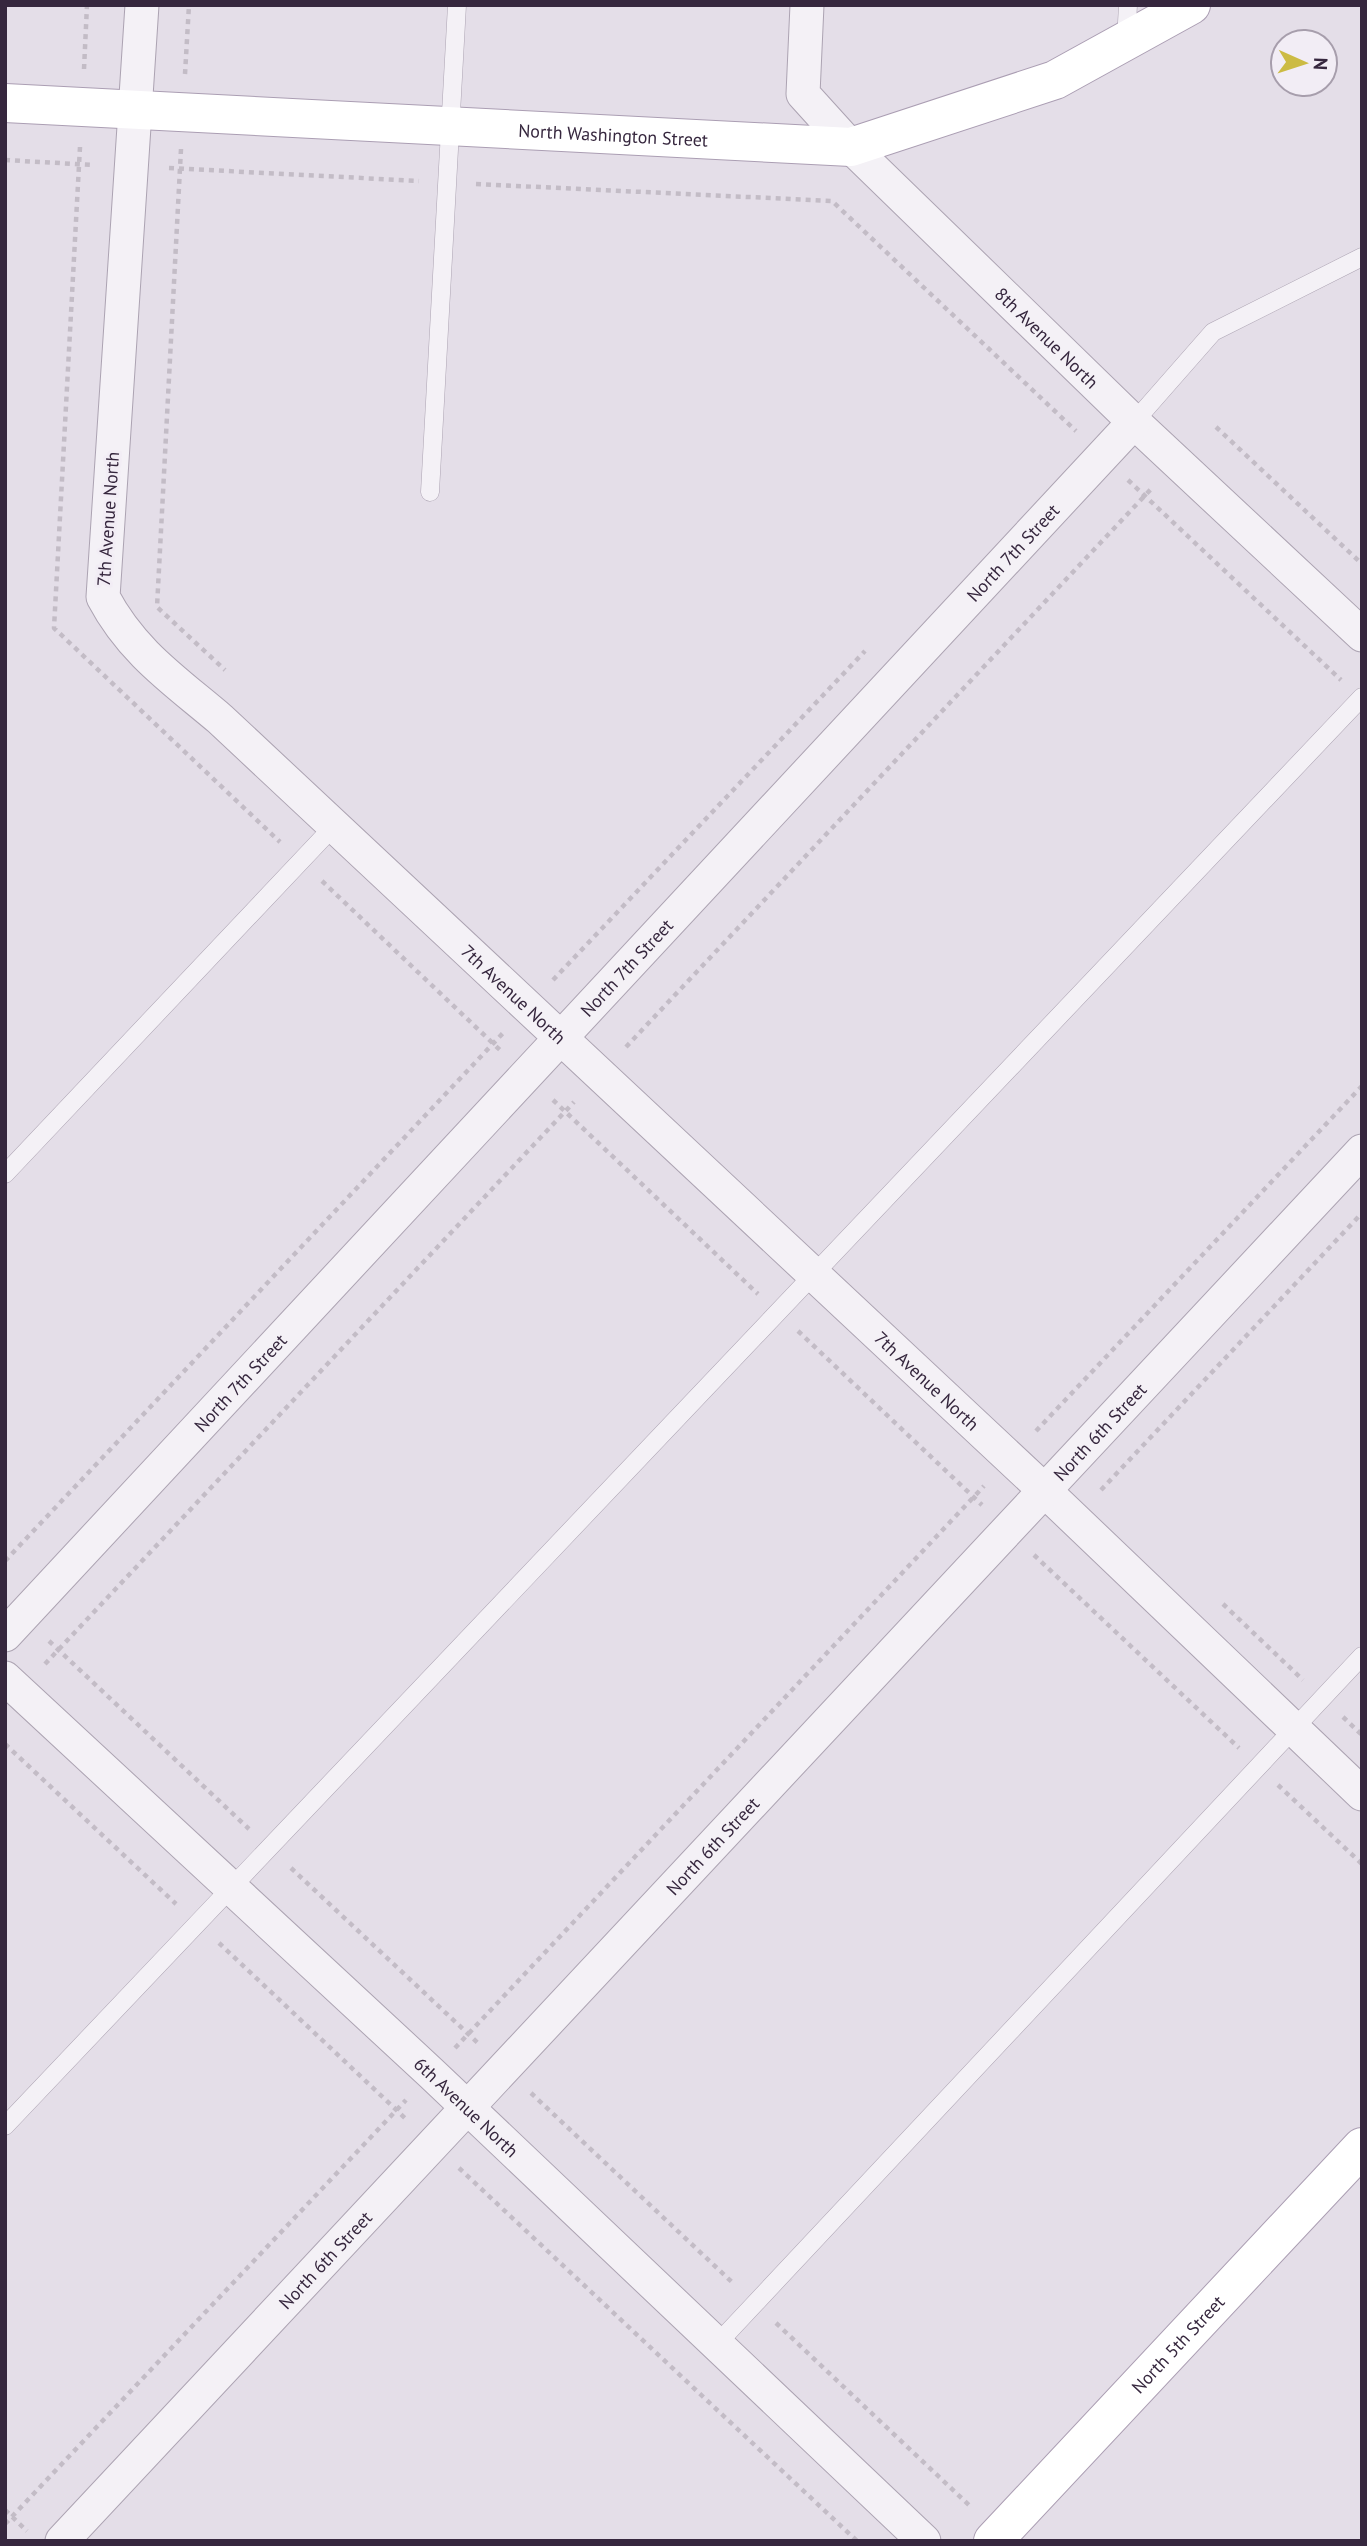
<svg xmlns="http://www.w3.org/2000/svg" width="1367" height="2546" font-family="'PT Sans',sans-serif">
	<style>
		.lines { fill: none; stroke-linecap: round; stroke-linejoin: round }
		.service-casing { stroke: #aca3b2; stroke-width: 19 }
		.minor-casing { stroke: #aca3b2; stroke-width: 35 }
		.primary-casing { stroke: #ab9eb3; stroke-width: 40 }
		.path { stroke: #c3bcc6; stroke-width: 4.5; stroke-dasharray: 5 5; stroke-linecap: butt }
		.service { stroke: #f4f1f6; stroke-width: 18 }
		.minor { stroke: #f4f1f6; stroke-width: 33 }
		.primary { stroke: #fff; stroke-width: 38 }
		.labels { text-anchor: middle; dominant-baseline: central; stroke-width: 6; stroke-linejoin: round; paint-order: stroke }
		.street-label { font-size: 18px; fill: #36273e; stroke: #f2edf5 }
	</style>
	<rect width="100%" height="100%" fill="#e4dee8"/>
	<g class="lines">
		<!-- service casing -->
		<g class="service-casing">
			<path id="service" d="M1126 40 1128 5
				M1134 422 1213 332 1362 257
				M430 492 457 5
				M5 1174 334 826
				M5 2126 1362 697
				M717 2344 1362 1656"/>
		</g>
		<!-- minor casing -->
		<g class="minor-casing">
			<g id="minor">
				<path id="s1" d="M142 5 103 597C132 652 174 680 220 719L1043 1489 1362 1794"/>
				<path id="s2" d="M807 5 803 94 851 147 1134 422 1362 635"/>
				<path id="s3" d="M5 1635 1134 422"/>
				<path id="s4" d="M5 1678 431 2073 924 2541"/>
				<path id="s5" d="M62 2541 1362 1151"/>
			</g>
		</g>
		<!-- primary casing -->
		<g class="primary-casing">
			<g id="primary">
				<path id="s6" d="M5 103 851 147 1055 80 1191 5"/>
				<path id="s7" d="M993 2541 1362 2147"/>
			</g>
		</g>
		<!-- path -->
		<path class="path" d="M84 69 87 5
			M185 74 189 5
			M80 147 54 628 280 842
			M181 149 157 607 225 670
			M5 160 93 165
			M169 168 419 181
			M476 184 832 201 1076 431
			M1216 427 1362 564
			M1128 480 1341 680
			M322 881 501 1051
			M553 980 865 651
			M626 1047 1152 488
			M553 1100 758 1294
			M798 1331 982 1505
			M1036 1431 1362 1086
			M1101 1490 1362 1213
			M1034 1555 1239 1748
			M5 1561 504 1032
			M1223 1604 1303 1680
			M49 1641 249 1829
			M45 1664 574 1102
			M1343 1717 1362 1735
			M5 1744 176 1904
			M1278 1785 1362 1864
			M291 1868 479 2044
			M219 1943 406 2119
			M455 2048 984 1486
			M531 2093 734 2284
			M459 2168 857 2541
			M776 2323 971 2507
			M5 2510 27 2531
			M5 2524 406 2100"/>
		<!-- service -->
		<use href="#service" class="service"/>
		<!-- minor -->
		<use href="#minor" class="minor"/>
		<!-- primary -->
		<use href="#primary" class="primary"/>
	</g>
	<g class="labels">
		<!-- street labels -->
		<g class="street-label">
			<text stroke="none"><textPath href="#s6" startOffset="609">North Washington Street</textPath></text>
			<text stroke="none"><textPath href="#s2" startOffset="434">8th Avenue North</textPath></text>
			<text transform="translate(108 519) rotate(-86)">7th Avenue North</text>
			<text stroke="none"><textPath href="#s3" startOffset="1479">North 7th Street</textPath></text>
			<text stroke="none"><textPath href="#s3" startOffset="912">North 7th Street</textPath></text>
			<text stroke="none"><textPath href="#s1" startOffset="1166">7th Avenue North</textPath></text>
			<text stroke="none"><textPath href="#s1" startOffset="1732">7th Avenue North</textPath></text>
			<text stroke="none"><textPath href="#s3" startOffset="345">North 7th Street</textPath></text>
			<text stroke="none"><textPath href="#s5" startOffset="1519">North 6th Street</textPath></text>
			<text stroke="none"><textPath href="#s5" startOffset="952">North 6th Street</textPath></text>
			<text stroke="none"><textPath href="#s4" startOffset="630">6th Avenue North</textPath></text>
			<text stroke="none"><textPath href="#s5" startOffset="385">North 6th Street</textPath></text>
			<text stroke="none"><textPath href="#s7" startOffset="270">North 5th Street</textPath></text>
		</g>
	</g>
	<!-- border -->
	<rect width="1367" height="2546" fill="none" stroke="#36273e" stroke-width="14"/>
	<!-- north arrow -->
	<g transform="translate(1304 63) rotate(93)"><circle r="33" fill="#f2edf5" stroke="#a79eac" stroke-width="2"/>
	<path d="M0-5L12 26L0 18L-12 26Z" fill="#ccbb43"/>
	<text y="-10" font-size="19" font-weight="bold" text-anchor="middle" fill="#36273e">N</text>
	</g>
</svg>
